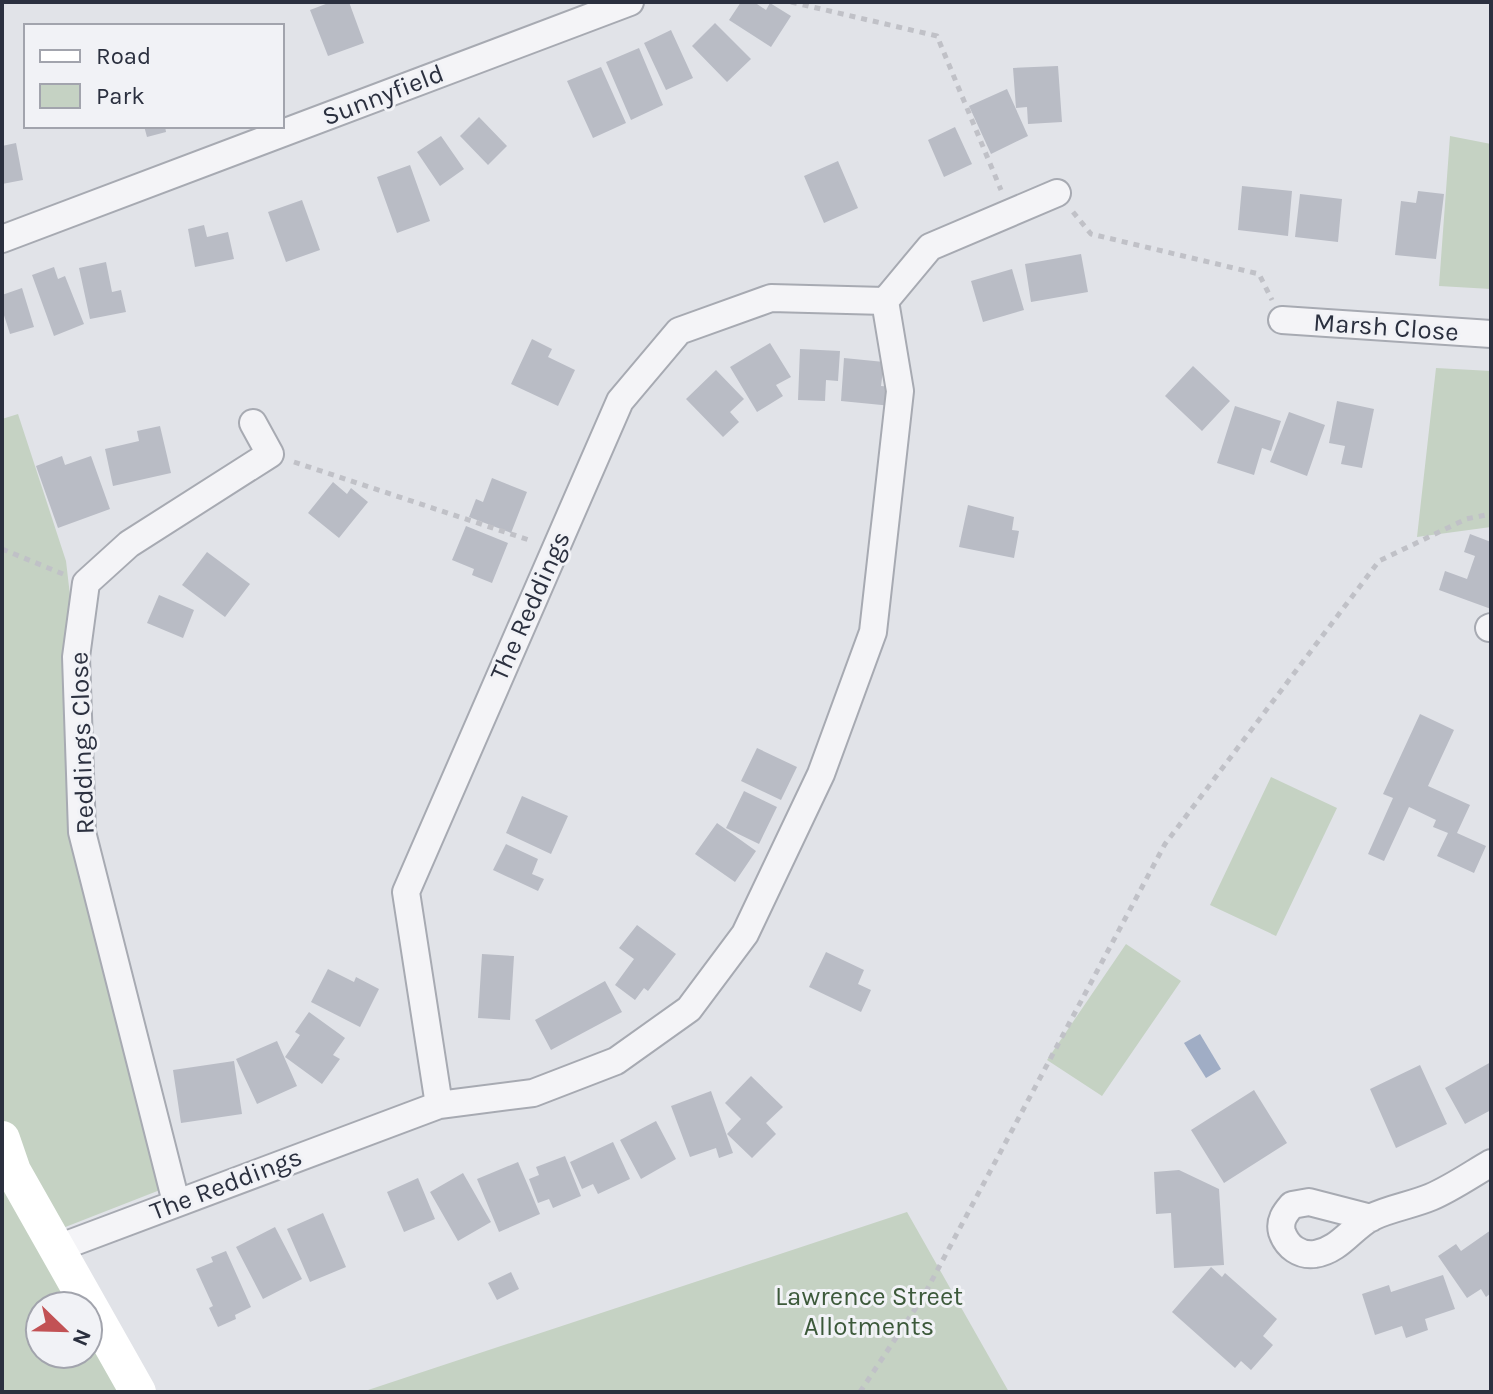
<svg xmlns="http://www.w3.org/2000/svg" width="1493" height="1394" font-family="Karla,sans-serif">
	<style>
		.green { fill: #c5d2c3; fill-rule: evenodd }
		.water { fill: #a0adc5 }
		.building { fill: #b9bcc5 }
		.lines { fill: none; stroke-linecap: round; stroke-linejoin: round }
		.street-casing { stroke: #a7aab2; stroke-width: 30 }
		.path { stroke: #c0c1c7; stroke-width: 5; stroke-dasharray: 6 6; stroke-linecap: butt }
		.street { stroke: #f4f4f7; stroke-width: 26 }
		.secondary { stroke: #fff; stroke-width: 36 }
		.labels { text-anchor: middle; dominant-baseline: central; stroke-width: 6; stroke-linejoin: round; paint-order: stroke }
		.street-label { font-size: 26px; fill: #2b303f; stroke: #f1f2f6 }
		.park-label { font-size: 26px; fill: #3c593a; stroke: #f1f2f6 }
	</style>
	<rect width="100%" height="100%" fill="#e1e3e8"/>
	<!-- green -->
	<path class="green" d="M1450 136 1491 144V289L1439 286Z
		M1436 368 1491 371V527L1417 537Z
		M18 414 66 561 76 647 83 838 160 1190 50 1233 138 1392H2V419ZM40 1306H88V1354H40Z
		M1271 777 1337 808 1276 936 1210 905Z
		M1126 944 1181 981 1102 1096 1047 1060Z
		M907 1212 1009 1392H362Z"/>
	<!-- water -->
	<path class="water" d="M1200 1034 1221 1069 1206 1078 1184 1043Z"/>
	<!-- building -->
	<path class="building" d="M331 2H349L364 43 328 56 310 10Z
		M741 2H754L766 10 770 3 791 16 771 47 729 20Z
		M715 23 751 59 727 82 692 46Z
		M671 30 693 78 666 90 644 43Z
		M639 48 663 105 631 120 606 62Z
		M1058 66 1062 122 1028 124 1027 107 1016 108 1013 68Z
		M601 67 626 123 593 138 567 81Z
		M1007 89 1028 136 991 154 969 106Z
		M479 117 507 146 488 165 460 136Z
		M144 126H165L166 132 147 137Z
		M955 127 972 164 944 177 928 140Z
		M441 136 464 169 440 186 417 152Z
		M16 143 23 180 2 184V146Z
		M838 161 858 208 824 223 804 176Z
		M410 165 430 221 397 233 377 177Z
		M1242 186 1292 191 1288 236 1238 230Z
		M1418 191 1444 194 1436 259 1395 255 1401 201 1416 203Z
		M1300 194 1342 199 1338 242 1295 237Z
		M302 200 320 250 286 262 268 212Z
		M204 225 207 237 228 232 234 259 195 267 188 229Z
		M1081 254 1088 292 1031 302 1025 264Z
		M106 262 112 292 121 290 126 312 90 319 79 268Z
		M54 267 58 279 65 276 84 324 54 336 32 275Z
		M1012 269 1024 310 983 322 971 281Z
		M22 288 34 327 10 334 2 309V295Z
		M532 339 552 349 548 357 575 370 558 406 511 384Z
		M770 343 791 377 776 385 783 396 757 412 730 367Z
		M800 349 840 351 838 381 826 380 825 401 798 400Z
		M844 358 884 362 881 386 894 387 892 406 841 401Z
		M1193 366 1230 401 1202 431 1165 396Z
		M716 370 744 399 730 412 739 422 723 437 686 399Z
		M1337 401 1374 409 1362 468 1341 464 1345 446 1329 443Z
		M1235 406 1281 421 1271 451 1262 448 1254 475 1217 463Z
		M1289 412 1325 425 1307 476 1270 462Z
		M160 426 171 473 113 486 105 449 139 441 137 431Z
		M62 456 65 465 91 456 110 509 58 528 36 466Z
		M492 478 527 492 511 533 469 517 476 499 483 502Z
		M333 482 347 494 351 488 368 502 339 538 308 513Z
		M968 505 1014 517 1012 530 1019 531 1014 558 959 547Z
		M466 526 508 543 492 583 472 575 474 569 452 560Z
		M1470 534 1491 542V609L1439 590 1445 571 1467 579 1475 556 1464 552Z
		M207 552 250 584 225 617 182 585Z
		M159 595 194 610 183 638 147 623Z
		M1420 714 1454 730 1428 786 1470 805 1457 833 1486 846 1474 873 1437 856 1448 833 1433 827 1436 820 1409 807 1384 861 1368 854 1393 798 1383 794Z
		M757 748 797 767 781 800 741 781Z
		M744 791 777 807 759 844 726 828Z
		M522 796 568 816 551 854 506 833Z
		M717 823 756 851 735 882 695 854Z
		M506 844 538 859 532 874 544 879 538 891 493 870Z
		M637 925 676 954 648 991 644 988 635 1000 615 985 634 959 619 948Z
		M826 952 864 970 858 984 871 990 861 1012 809 987Z
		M482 954 514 956 510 1020 478 1018Z
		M328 969 354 982 356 977 379 989 360 1027 311 1002Z
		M605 981 622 1012 551 1050 535 1020Z
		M309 1012 345 1038 333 1055 340 1059 322 1084 285 1057 300 1035 295 1032Z
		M277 1041 297 1086 257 1104 236 1059Z
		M234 1061 242 1114 181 1123 173 1070Z
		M1491 1062V1110L1465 1124 1445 1088Z
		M1420 1065 1447 1124 1396 1148 1370 1089Z
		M751 1076 783 1107 766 1123 776 1134 752 1158 727 1134 741 1119 725 1103Z
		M1254 1090 1287 1143 1224 1183 1191 1130Z
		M711 1091 733 1153 719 1158 716 1148 690 1157 671 1106Z
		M656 1121 676 1159 641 1179 620 1140Z
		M613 1142 630 1179 598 1194 593 1184 582 1189 570 1162Z
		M565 1156 581 1196 553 1208 549 1199 538 1203 529 1179 539 1175 536 1167Z
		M518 1162 540 1214 499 1232 477 1179Z
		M1179 1170 1219 1189 1224 1265 1174 1268 1171 1213 1156 1214 1154 1172Z
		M463 1173 491 1222 458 1241 430 1192Z
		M418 1178 435 1219 404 1232 387 1192Z
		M323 1213 346 1267 310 1282 287 1229Z
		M275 1227 302 1279 263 1299 236 1247Z
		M1491 1230V1293L1486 1297 1481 1289 1467 1298 1438 1256 1456 1244 1461 1251Z
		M226 1251 251 1307 235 1315 236 1319 218 1327 209 1308 213 1306 196 1269 213 1262 211 1257Z
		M1211 1267 1222 1277 1225 1273 1277 1319 1263 1336 1273 1345 1251 1370 1241 1361 1235 1368 1172 1312Z
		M511 1272 519 1289 497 1300 488 1283Z
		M1443 1275 1455 1309 1425 1319 1428 1330 1406 1338 1402 1326 1375 1335 1362 1294 1389 1285 1391 1292Z"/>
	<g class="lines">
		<!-- street casing -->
		<g class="street-casing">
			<path id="street" d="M2 239 630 2
				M1282 320 1491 334
				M1489 628 1491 627
				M439 1105 533 1093 616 1061 689 1009 745 934 821 774 873 632 900 391 885 301
				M176 1202 82 832 76 657 86 583 129 544 270 454 253 423
				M1371 1218 1309 1202 1292 1205C1285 1213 1279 1221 1282 1232 1287 1247 1300 1256 1315 1254 1340 1250 1352 1227 1372 1217 1391 1208 1412 1205 1431 1197 1452 1188 1472 1174 1491 1163
				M58 1248 439 1105 406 892 620 401 679 331 771 298 885 301 930 247 1057 193"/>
		</g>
		<!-- path -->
		<path class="path" d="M791 2 937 36 1001 190
			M1073 212 1091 234 1259 274 1272 300
			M294 462 532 541
			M2 549 63 574
			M860 1392 923 1297 1165 844 1379 561 1466 519 1491 514"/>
		<!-- street -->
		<use href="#street" class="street"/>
		<!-- secondary -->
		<path class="secondary" d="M2 1139 13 1171 138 1392"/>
	</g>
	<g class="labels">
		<!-- street labels -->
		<g class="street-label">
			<text transform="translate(383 95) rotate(-21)">Sunnyfield</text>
			<text transform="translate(1386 327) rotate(4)">Marsh Close</text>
			<text transform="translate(530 606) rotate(-66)">The Reddings</text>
			<text transform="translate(82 743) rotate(-92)">Reddings Close</text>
			<text transform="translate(226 1184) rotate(-21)">The Reddings</text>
		</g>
		<!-- park labels -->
		<g class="park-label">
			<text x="869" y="1296">Lawrence Street<tspan x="869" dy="30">Allotments</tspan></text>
		</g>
	</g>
	<!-- border -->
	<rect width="1493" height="1394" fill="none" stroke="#2b303f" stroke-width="8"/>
	<!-- legend -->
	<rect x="24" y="24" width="260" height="104" fill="#f1f2f6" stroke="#a2a4ad" stroke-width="2"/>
	<rect x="40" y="50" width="40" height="12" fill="#ffffff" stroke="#a2a4ad" stroke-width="2"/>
	<text x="96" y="64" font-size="24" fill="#2b303f">Road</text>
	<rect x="40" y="84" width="40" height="24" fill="#c5d2c3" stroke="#a2a4ad" stroke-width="2"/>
	<text x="96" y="104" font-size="24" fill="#2b303f">Park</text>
	<!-- north arrow -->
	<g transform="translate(64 1330) rotate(113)"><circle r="38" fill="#f1f2f6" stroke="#a2a4ad" stroke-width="2"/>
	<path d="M0-6L14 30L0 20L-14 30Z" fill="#c25255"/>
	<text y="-12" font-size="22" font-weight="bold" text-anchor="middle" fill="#2b303f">N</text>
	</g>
</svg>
